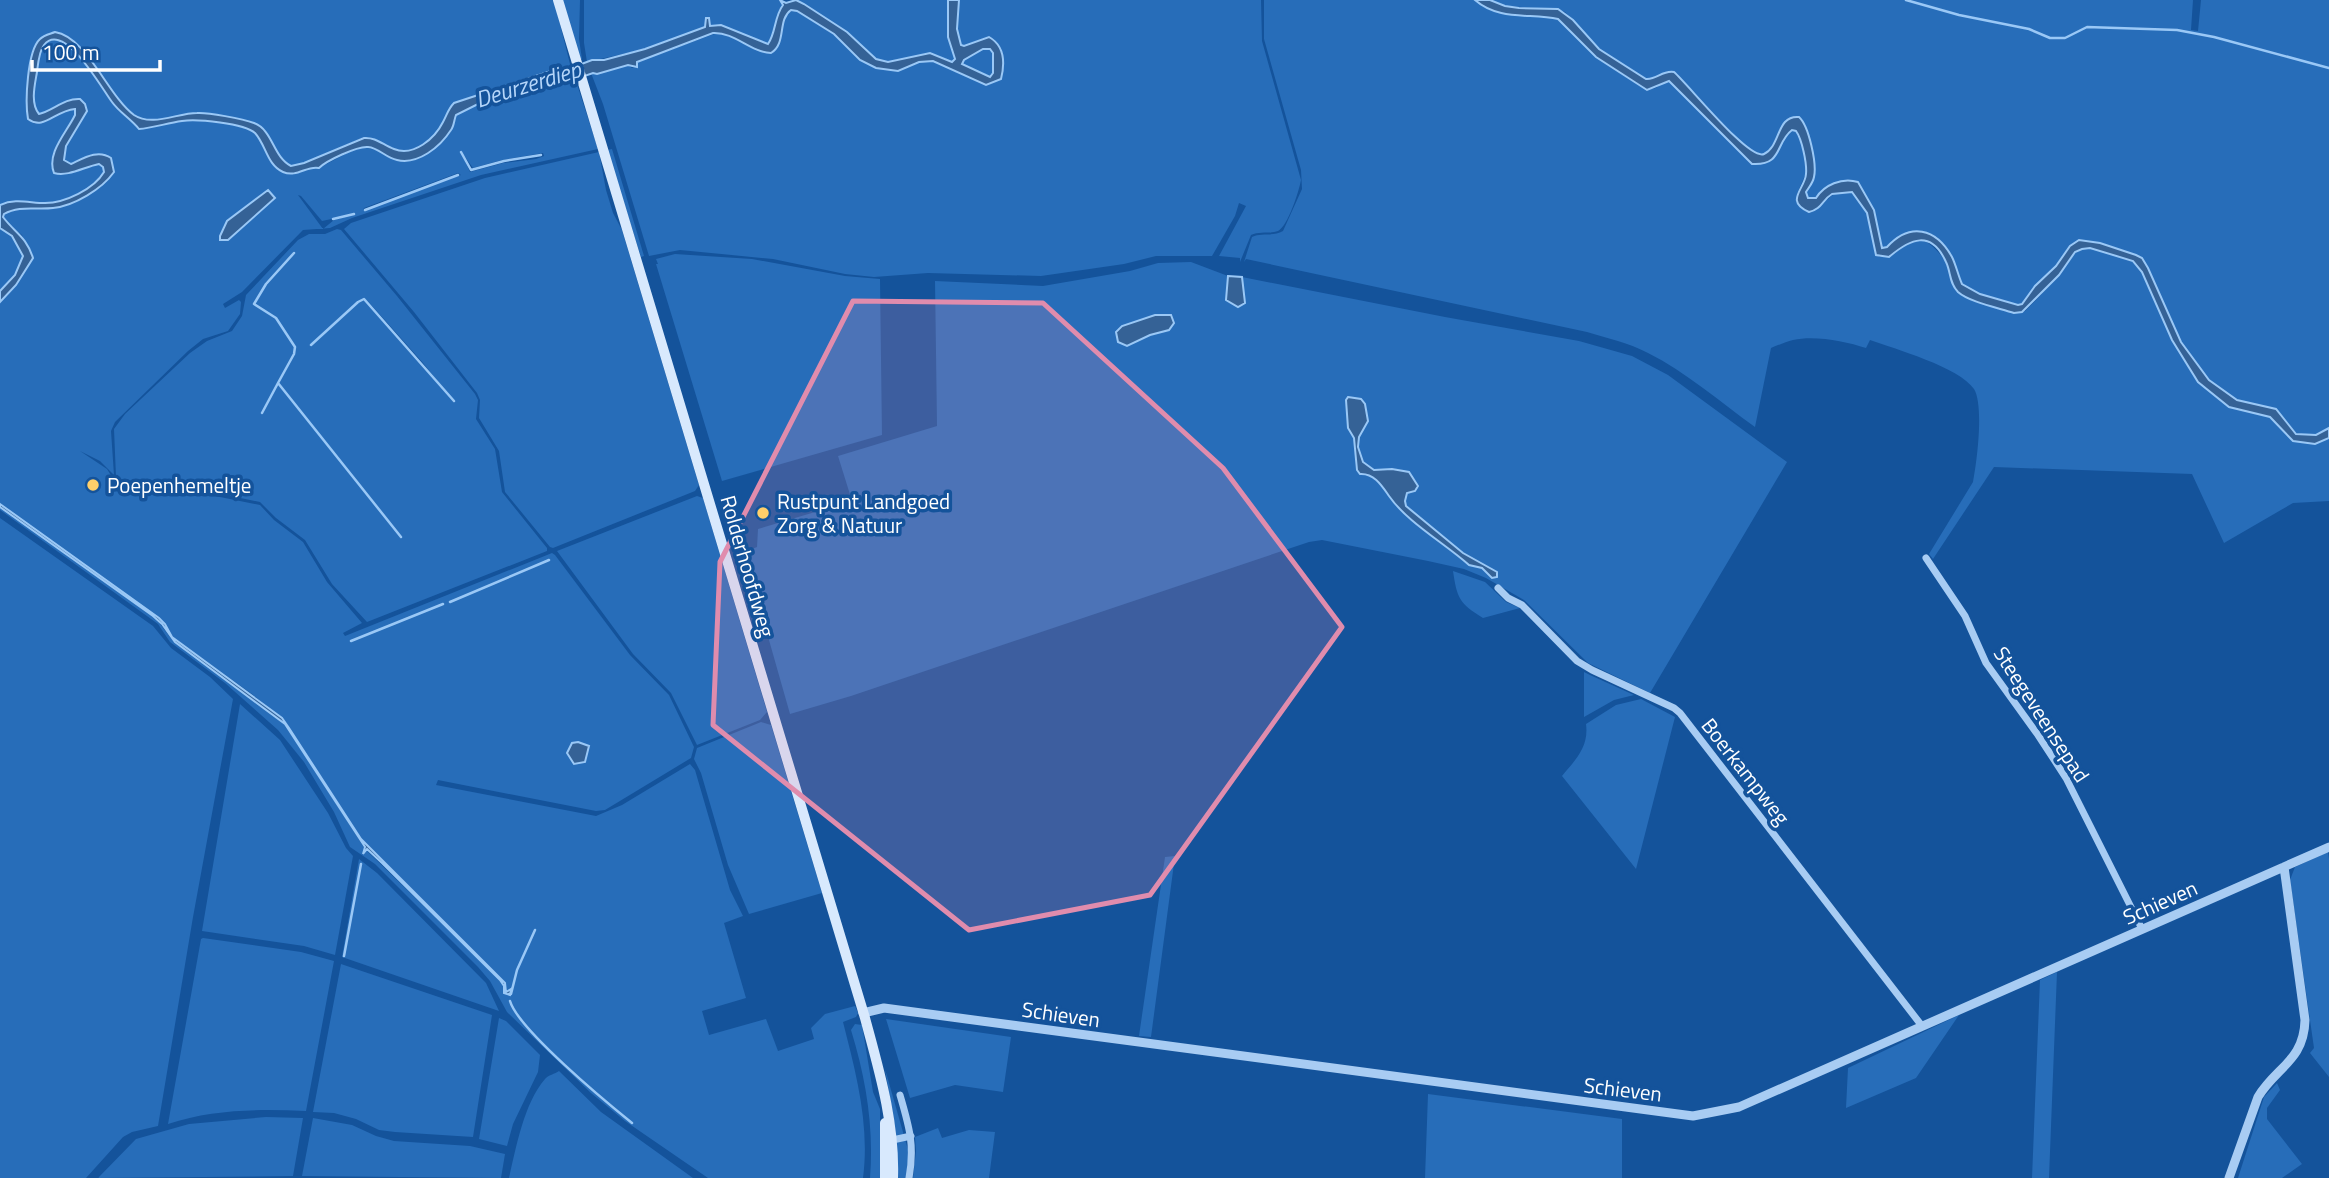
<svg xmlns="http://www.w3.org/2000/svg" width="2329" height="1178" font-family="'Titillium Web',sans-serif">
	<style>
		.green { fill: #276db9; fill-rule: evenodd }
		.water { fill: #356296; stroke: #9ac8f6; stroke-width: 2; fill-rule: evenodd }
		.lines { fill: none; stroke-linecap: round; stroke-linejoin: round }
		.stream { stroke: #9ac8f6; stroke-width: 2.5 }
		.minor { stroke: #a8ccf3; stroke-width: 7 }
		.tertiary { stroke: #a8ccf3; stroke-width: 9 }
		.secondary { stroke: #d8e9fd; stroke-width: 10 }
		.marked { fill: #e08cad; fill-opacity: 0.2; stroke: #e08cad; stroke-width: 5; stroke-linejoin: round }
		.poi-dot { fill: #ffcf6a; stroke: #14539b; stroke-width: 2.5 }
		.labels { text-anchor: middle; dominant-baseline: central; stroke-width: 7; stroke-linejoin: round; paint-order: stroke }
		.poi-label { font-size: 21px; fill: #fff; stroke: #14539b; text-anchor: start }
		.street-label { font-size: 21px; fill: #fff; stroke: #14539b }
		.water-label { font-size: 23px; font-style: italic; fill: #b5d6fa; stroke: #14539b }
	</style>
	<rect width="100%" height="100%" fill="#14539b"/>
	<!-- green -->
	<path class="green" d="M0 0H554L571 68 540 74 454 103C448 109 447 115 443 122 435 138 414 157 394 149 383 145 376 137 364 137L304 163 291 166C274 157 272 132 254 123 244 118 201 112 191 113 174 116 150 126 134 115 108 96 88 37 55 32 50 34 44 35 40 39 27 51 25 102 28 119L35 124 61 111 74 109 75 115C67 132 46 153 54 173 68 178 84 167 99 164L103 167 104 171C94 189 65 203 45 203 30 203 15 198 0 205Z
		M562 0H580L579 39 582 59H580Z
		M584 0H780L783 5C776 16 776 33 768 44L721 25 710 26 709 18H707L705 27 645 49 587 62 584 43Z
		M795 0H948V37L955 60 951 62 937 55 888 62 876 59 840 27Z
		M959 0H1261L1262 41 1301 180C1299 191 1288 226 1278 231 1270 234 1260 231 1251 235L1240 262V258L1219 256 1246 206 1239 203 1235 216 1212 256H1156L1124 264 1041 276 928 273 874 277 845 274 773 259 680 250 649 256 603 104 591 73 597 74 628 65 632 68 637 67V62L717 33 731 36 765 53 786 14 794 10 838 37 860 60 876 68 898 71 919 62 933 61 987 85 1001 79 989 38 964 46 961 45 957 29Z
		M1264 0H1475C1499 21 1530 13 1558 19L1596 57 1646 90 1656 88 1668 80 1677 86 1752 164C1783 166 1775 143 1792 130L1796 131 1801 138 1806 173 1797 194 1802 208 1809 212C1828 207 1827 188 1852 192L1867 213 1879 257C1904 259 1911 220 1940 254 1951 267 1949 284 1964 296L2019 313 2025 311 2035 301 2059 275 2075 252 2082 249 2090 248 2129 260 2135 262 2142 272 2172 340 2198 382 2229 407 2270 417 2293 441 2315 444 2329 438V501L2293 503 2224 543 2192 474 1994 467 1933 559 1929 554 1973 482C1977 462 1984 405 1974 389 1959 367 1895 349 1870 340L1866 348C1845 341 1814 335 1793 340 1786 342 1778 345 1771 348L1755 427C1720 402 1686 372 1648 353 1629 343 1607 338 1587 332L1246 259 1244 262 1252 237C1262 232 1273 237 1283 231L1302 189 1301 170 1264 39Z
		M1490 0H2193L2191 30 2198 31 2201 0H2329V428L2316 435 2296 433 2276 409 2237 400 2209 380 2181 342 2148 268 2142 258 2136 255 2100 243 2079 240 2067 249 2056 266 2020 305C2007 303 1971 295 1963 285 1946 266 1953 230 1916 232 1903 232 1893 246 1882 248L1874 210 1858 182C1842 177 1824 185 1816 198H1808L1806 192C1809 187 1813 183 1814 177 1817 164 1809 126 1799 117 1783 117 1781 129 1775 141 1771 147 1767 155 1759 155 1748 154 1686 84 1674 72 1661 71 1657 80 1646 79L1599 49 1565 12 1555 9 1505 6Z
		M55 39C81 47 96 80 111 101 118 112 130 119 139 129 154 127 168 123 182 121 195 119 236 122 247 127 280 142 256 189 315 167L319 168 349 152 363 147 416 160C428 153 448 141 453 127 454 123 454 119 456 115 470 104 528 85 546 84 550 83 552 84 557 86L575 78 598 149 481 175 352 218 330 228 303 230 242 292 223 304 225 308 239 300 241 302 240 314 228 331 203 339 188 351 115 422 111 431 114 475 100 461 80 451 107 469 117 485 123 488 220 497 260 505 274 520 303 542 327 582 362 623 343 633 345 636 552 553 555 555 630 655 669 695 694 747 691 758 605 810 596 811 438 780 436 785 596 816 622 805 690 764 695 770 730 890 743 916 724 923 746 998 702 1011 709 1035 766 1019 778 1051 814 1039 811 1028 825 1014 855 1006 858 1013 856 1017 843 1022C856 1073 870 1125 863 1178H708L625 1121 591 1093 507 1012 490 981 478 967 375 864 350 847 334 812 304 762 278 730 225 683 170 642 158 624 0 510V507L153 616C162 624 166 634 175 642L285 724 365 849 500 980 504 986V992L510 995 511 991 506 992 504 982 361 839 286 723 252 694 172 637 165 624 159 618 0 504V302L16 285 32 260 22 235 6 222 3 216C16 202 39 212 56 208 77 204 93 191 109 178L100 154 71 164 64 160 66 146 87 111 85 104 80 99 68 100 43 114H39C29 101 37 58 44 44ZM460 150 473 168 502 160 543 153 544 156 536 159 503 163 470 172ZM458 173 461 175 363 210 364 208ZM269 190 275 197 228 240 220 238 224 225 260 195ZM298 195 301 196 322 221 355 214 334 220 323 229Z
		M983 49H990L993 52V73L989 77 962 64 964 60Z
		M612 149 644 256 641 257 607 150Z
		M599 152 606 190 613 213 622 230 699 485 695 491 553 548 550 547 505 492 499 451 479 418 480 400 477 393 414 312 344 229 351 223 485 178Z
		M0 228 12 236 23 256 15 275 0 291Z
		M337 229 341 230 397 296 475 394 478 400 476 419 495 449 502 492 547 548V551L367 622 332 584 305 540 276 518 260 502 226 495 124 486 119 483 116 477 114 429 125 414 190 353 207 341 232 331 242 316 246 295 298 240 309 234H325ZM366 299 423 363 454 402Z
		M675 254 752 259 845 276 880 279 882 435 722 481 656 264H658L656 259Z
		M1191 262 1228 276 1226 300 1244 303 1242 277 1445 317 1579 341 1632 356 1668 375 1787 462 1650 693 1588 663 1524 600 1486 578 1464 569 1428 561 1322 540 1309 542 851 696 790 714 744 552 757 547 758 529 852 501 838 456 937 426 935 281 1043 286 1130 271 1158 263ZM1155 315H1171L1169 330 1149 335 1127 346 1122 326ZM1348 397 1361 399 1365 404 1368 421 1359 437 1358 447 1363 462 1374 470 1409 472 1417 483 1415 490 1407 493 1405 501 1406 506 1463 553 1497 572V577L1492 578 1482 568 1469 565 1403 512 1386 490 1367 473 1360 474 1356 469 1354 438 1348 428Z
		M697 496 703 498 767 712 760 720 697 745 671 693 633 654 557 551Z
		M0 518 153 626 171 648 210 677 233 699 193 917 158 1126 132 1132 123 1137 86 1178H0Z
		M1453 571 1485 582 1506 602 1520 608 1483 618C1459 603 1457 598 1453 571Z
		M1584 672 1590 675 1634 695 1614 700 1584 717Z
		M1641 699 1675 717 1636 869 1562 776C1576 759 1589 747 1586 724L1616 705Z
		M240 704 280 740 328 813 346 848 353 856 335 955 304 946 202 931Z
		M761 722 771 725 822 893 749 914 728 865 701 773 694 759 697 748Z
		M2328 852 2329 859V1077L2310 1053 2314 1048 2290 880 2295 867Z
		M1175 856 1151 1037 1139 1036 1165 857Z
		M359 859 377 873 486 983 499 1011 342 957Z
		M203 938 301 952 334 961 306 1111C259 1109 213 1109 168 1124L201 939Z
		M341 964 492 1015 473 1137 395 1132 379 1130 356 1119 334 1113 313 1112Z
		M2057 972 2049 1178H2032L2040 980Z
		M1959 1015 1916 1078 1846 1108 1848 1068Z
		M499 1018 506 1021 540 1055 538 1072 513 1124 507 1146 479 1139Z
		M886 1019 1011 1037 1003 1092 955 1085 910 1098Z
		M855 1024 862 1025 873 1092 880 1109V1178H870C874 1127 866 1079 851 1030Z
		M885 1069 909 1153 906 1178H897L895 1127Z
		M559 1071 601 1112 693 1178H509C516 1148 524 1103 545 1079 548 1075 555 1074 559 1071Z
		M2277 1083 2280 1090 2267 1108V1119L2302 1164 2282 1178H2238L2264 1097Z
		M1428 1094 1622 1119V1178H1425Z
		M266 1117 303 1118 293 1176 98 1178 136 1139 189 1124Z
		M313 1118 352 1125 376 1136 394 1141 470 1146 505 1154 501 1178 302 1176Z
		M938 1128 942 1138 969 1130 995 1132 989 1178H913L916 1151 915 1137Z"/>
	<!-- water -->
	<path class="water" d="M780 0 786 3 796 0 804 4 847 32 876 59 888 62 930 53 952 62 955 59 948 37V0H959L957 29 961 45 964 46 989 37C1005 46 1005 63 1001 79L986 85 933 61 919 62 898 71 876 68 860 60 834 34 797 11 791 10C777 20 787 43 771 53 750 52 735 32 713 33L637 62V67L628 65 597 74 593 73 556 86 549 83 542 84 486 100 456 115C454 120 454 126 451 130 440 147 418 165 397 160 386 158 379 148 368 147 357 146 326 161 319 168 307 165 297 178 283 172 267 165 266 145 255 133 244 123 197 119 182 121 167 123 153 128 139 129 131 119 119 112 112 102 102 89 64 20 44 45 39 51 38 64 37 72 35 84 30 103 39 114 53 111 64 98 80 99L85 104 87 111 66 146 64 160 71 164C84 158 98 149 111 158L114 172C102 189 74 206 53 208 36 210 19 205 4 214L3 217C15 233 26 236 33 258L16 285 0 302V291L15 275 23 256 12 236 0 228V205C15 198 30 203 45 203 65 203 94 189 104 172L103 167 99 164C84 167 68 177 54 173 46 153 67 132 75 115V109C54 111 44 131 28 119 25 102 27 51 40 39 44 35 50 34 55 32 87 37 108 96 134 115 152 127 177 113 197 113 207 112 243 119 254 123 273 130 273 157 291 166L304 163 364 138C376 137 383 145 394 149 414 157 435 138 443 122 447 115 448 109 454 103L557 69 571 68 592 60H604L645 49 705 27 706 18H709L710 26 721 25 768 44C776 33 774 17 783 5ZM983 49H990L993 53V73L990 77 962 64 964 60Z
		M1475 0H1490L1505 6 1519 8 1558 9 1573 20 1599 49 1646 79C1657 80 1662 70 1674 72 1688 84 1749 161 1764 154 1781 146 1776 115 1799 117 1809 126 1817 164 1814 177 1813 183 1809 187 1806 192L1808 198H1816C1824 185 1842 177 1858 182L1874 210 1882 248 1887 247C1910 222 1936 228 1952 257 1956 265 1958 275 1962 284L1980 294 2018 305 2022 304 2035 286 2056 266 2070 246 2079 240 2100 243 2136 255 2142 258 2148 268 2181 342 2209 380 2237 400 2276 409 2296 434 2316 435 2329 428V438L2315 444 2293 441 2270 417 2229 407 2198 382 2172 340 2142 272 2133 261 2090 248 2082 249 2075 252 2059 275 2022 312 2014 313C1999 308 1969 302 1958 292 1949 283 1951 272 1946 262 1931 229 1910 239 1889 257L1876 255 1867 213 1852 192 1832 194C1822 200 1822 209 1809 212 1784 201 1805 189 1806 174 1807 164 1802 139 1796 131L1792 130C1775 143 1783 166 1752 164L1669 81 1647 90 1596 57 1558 19C1530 13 1499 21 1475 0Z
		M268 190 275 198 228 240H220V236L227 221Z
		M1228 276 1242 277 1245 303 1238 307 1226 300Z
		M1155 315H1171L1174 323 1169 330 1150 335 1127 346 1118 342 1116 332 1122 326Z
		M1348 397 1361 399 1365 404 1368 421 1359 437 1358 447 1363 462 1374 470 1392 469 1409 472 1418 486 1415 491 1407 493 1405 501 1406 506 1463 553 1497 572V577L1492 578 1482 568 1469 565C1444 543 1407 522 1389 496 1382 486 1374 473 1360 474L1357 470 1354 438 1348 428 1346 400Z
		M0 504 159 618 165 624 172 637 282 718 289 728 361 839 505 983 506 992 511 989 510 995 504 993V986L500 980 382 863 367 849 363 854 365 847 285 724 175 642 162 624 153 616 0 507Z
		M578 742 589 746 585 762 574 764 567 753 572 743Z"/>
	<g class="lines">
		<!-- stream -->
		<path class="stream" d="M1906 0 1959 15 2029 29 2050 38H2065L2087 27 2177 30 2214 37 2329 68
			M461 152 471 170 504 161 541 155
			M365 210 458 175
			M333 219 354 214
			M294 253 266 284 254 304 276 318 295 347 294 354 278 383 401 537
			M311 345 358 302 364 299 454 401
			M262 413 278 383
			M450 602 549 560
			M351 641 443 604
			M344 956 361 864
			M509 994H511L517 970 535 930
			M510 1001C518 1029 606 1102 632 1123"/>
		<!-- minor -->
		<path class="minor" d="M1926 558 1965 616 1986 663 2038 735 2066 778 2142 929
			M1498 588 1508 598 1522 605 1577 661 1592 670 1674 708 1680 713 1922 1026
			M900 1095C909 1126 915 1145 909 1178
			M888 1141 911 1136"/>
		<!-- tertiary -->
		<path class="tertiary" d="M863 1013 884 1008 1693 1116 1739 1107 2329 847
			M2229 1178 2258 1097C2276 1067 2304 1061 2305 1020L2284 867"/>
		<!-- secondary -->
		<path class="secondary" d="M558 0 865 1018C879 1070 895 1123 893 1178
			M885 1123V1178"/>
	</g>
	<!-- marked area -->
	<path class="marked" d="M853 301 1043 303 1223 468 1342 627 1150 895 969 930 713 725 720 562Z"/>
	<!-- markers -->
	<g class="poi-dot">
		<circle cx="93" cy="485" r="7"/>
		<circle cx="763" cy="513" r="7"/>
	</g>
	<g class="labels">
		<!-- poi labels -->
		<g class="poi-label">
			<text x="107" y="485">Poepenhemeltje</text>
			<text x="777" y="501">Rustpunt Landgoed<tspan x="777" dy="24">Zorg &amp; Natuur</tspan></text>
		</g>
		<!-- street labels -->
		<g class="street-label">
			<text transform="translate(748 566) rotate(74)">Rolderhoofdweg</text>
			<text transform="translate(2042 714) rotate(57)">Steegeveensepad</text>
			<text transform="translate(1746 771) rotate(52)">Boerkampweg</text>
			<text transform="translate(2160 902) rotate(-24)">Schieven</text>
			<text transform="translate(1061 1014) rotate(8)">Schieven</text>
			<text transform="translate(1623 1089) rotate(7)">Schieven</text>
		</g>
		<!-- water labels -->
		<g class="water-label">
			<text transform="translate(528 84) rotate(-17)">Deurzerdiep</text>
		</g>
	</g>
	<!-- scale -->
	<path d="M32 60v10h128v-10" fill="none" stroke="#ffffff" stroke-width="3.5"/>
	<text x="42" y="60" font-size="21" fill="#ffffff" stroke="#14539b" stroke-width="5" paint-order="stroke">100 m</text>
</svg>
